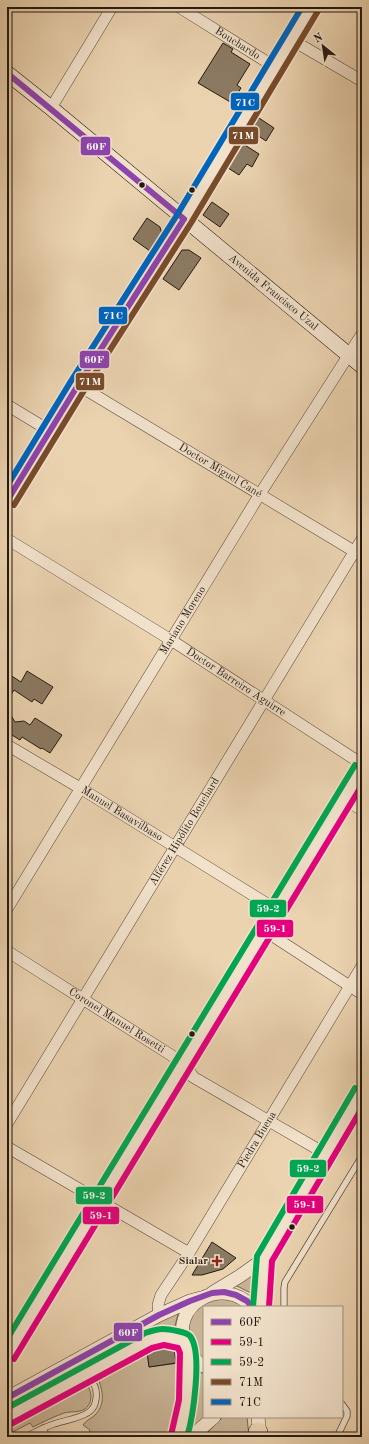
<svg xmlns="http://www.w3.org/2000/svg" width="369" height="1444" font-family="'Old Standard TT',serif">
	<style>
		.green { fill: #c9b395; stroke: #766652 }
		.building { fill: #8b7a63; stroke: #221910 }
		.lines { fill: none; stroke-linecap: round; stroke-linejoin: round }
		.service-casing { stroke: #544838; stroke-width: 7 }
		.minor-casing { stroke: #544838; stroke-width: 12 }
		.tertiary-casing { stroke: #544838; stroke-width: 14 }
		.secondary-casing { stroke: #221910; stroke-width: 16 }
		.motorway-casing { stroke: #221910; stroke-width: 20 }
		.service { stroke: #f2e2cc; stroke-width: 5.5 }
		.minor { stroke: #f2e2cc; stroke-width: 11 }
		.tertiary { stroke: #f2e2cc; stroke-width: 13 }
		.secondary { stroke: #f2e2cc; stroke-width: 15 }
		.motorway { stroke: #ebd3b0; stroke-width: 19 }
		.bus-1-casing { stroke: #f2e2cc; stroke-width: 9 }
		.bus-2-casing { stroke: #f2e2cc; stroke-width: 9 }
		.bus-3-casing { stroke: #f2e2cc; stroke-width: 9 }
		.bus-4-casing { stroke: #f2e2cc; stroke-width: 9 }
		.bus-5-casing { stroke: #f2e2cc; stroke-width: 9 }
		.bus-1 { stroke: #8e44ad; stroke-width: 6 }
		.bus-2 { stroke: #e5007d; stroke-width: 6 }
		.bus-3 { stroke: #00a651; stroke-width: 6 }
		.bus-4 { stroke: #7a4b2a; stroke-width: 6 }
		.bus-5 { stroke: #0065bd; stroke-width: 6 }
		.bus-dot { fill: #221910; stroke: #f2e2cc; stroke-width: 1.5 }
		.poi-dot { fill: #8f2418; stroke: #f2e2cc; stroke-width: 1.5 }
		.labels { text-anchor: middle; dominant-baseline: central; stroke-width: 3; stroke-linejoin: round; paint-order: stroke }
		.street-label { font-size: 11px; fill: #221910; stroke: #f2e2cc }
		.poi-label { font-size: 11px; font-weight: bold; fill: #221910; stroke: #f2e2cc; text-anchor: end }
		.line-badge { stroke: #f2e2cc; stroke-width: 1.5 }
		.badge-label { font-size: 11px; text-anchor: middle; font-weight: bold; fill: #fff }
	</style>
	<rect width="100%" height="100%" fill="#ebd3b0"/>
	<filter id="stains"><feTurbulence type="fractalNoise" baseFrequency=".005" numOctaves="4"/><feColorMatrix values="0 0 0 0 .2 0 0 0 0 .09 0 0 0 0 .02 0 0 0 .5 -.17"/></filter>
	<radialGradient id="worn" r=".72"><stop offset=".6" stop-color="#630" stop-opacity="0"/><stop offset="1" stop-color="#630" stop-opacity=".3"/></radialGradient>
	<!-- green -->
	<path class="green" d="M259 1272 255 1295 233 1284Z
		M212 1293 252 1307H204V1366L201 1364 183 1325Z
		M179 1310 174 1330 157 1329 81 1369 74 1366Z
		M159 1339 168 1341 176 1347 147 1351 149 1367 179 1363 181 1392 171 1437H88L90 1430 83 1425C86 1420 91 1419 95 1415 107 1403 102 1387 96 1374Z
		M193 1369 204 1374V1417L183 1436Z
		M63 1372 73 1375 9 1409 7 1406V1402Z
		M83 1380C91 1387 95 1401 85 1409 78 1413 71 1411 64 1413 53 1417 43 1422 33 1427L30 1423 7 1435V1421Z
		M223 1417H247L249 1437H203Z"/>
	<!-- building -->
	<path class="building" d="M223 43 233 49 231 52 250 64 237 85 241 88 232 103 198 83Z
		M256 116 274 128 266 141 248 129Z
		M240 142 259 154 252 167 247 164 239 175 225 166Z
		M212 202 229 214 220 227 203 215Z
		M147 218 160 227 162 234 150 251 133 239Z
		M182 250H189L201 258 179 290 163 279Z
		M27 671 53 687 42 704 34 699 32 702 14 690 7 701V673L21 682Z
		M7 709 15 722 24 721 30 725 35 718 62 735 50 753 42 748 41 749 22 737 20 740 7 732Z
		M212 1242 236 1258 223 1269 202 1275H192Z
		M174 1347 176 1363 149 1367 147 1351Z"/>
	<g class="lines">
		<!-- service casing -->
		<g class="service-casing">
			<path id="service" d="M284 1307V1288L285 1282 362 1156
				M43 1428 47 1437
				M26 1437C35 1432 44 1427 54 1424 65 1420 79 1419 89 1412 94 1408 95 1405 96 1399 99 1378 82 1374 66 1367
				M337 1437 347 1416V1411L342 1404"/>
		</g>
		<!-- minor casing -->
		<g class="minor-casing">
			<g id="minor">
				<path id="s1" d="M179 7 275 67"/>
				<path d="M292 40 362 81"/>
				<path d="M51 108 112 7"/>
				<path id="s2" d="M78 385 362 556"/>
				<path d="M7 405 50 431"/>
				<path id="s3" d="M7 539 171 640 362 764"/>
				<path id="s4" d="M7 745 80 788 277 910"/>
				<path d="M344 799 362 810"/>
				<path id="s5" d="M7 909 260 494 362 334"/>
				<path d="M265 931 362 994"/>
				<path id="s6" d="M7 951 185 1064 193 1077 326 1154"/>
				<path id="s7" d="M7 1124 362 539"/>
				<path d="M7 1147 189 1253"/>
				<path id="s8" d="M159 1315 158 1305 161 1295 189 1253 362 966"/>
				<path d="M7 1355 99 1202 265 931 362 769"/>
			</g>
		</g>
		<!-- tertiary casing -->
		<g class="tertiary-casing">
			<path id="tertiary" d="M7 501 78 385 184 219 311 7
				M212 1293 240 1276 264 1259 362 1092
				M261 1307 264 1259
				M204 1366C195 1362 190 1354 186 1346 168 1305 223 1274 252 1307
				M7 1398 159 1315 190 1301 201 1298
				M7 1417 149 1340 164 1337 184 1341
				M258 1417 260 1437
				M179 1437C188 1409 188 1381 188 1352
				M191 1437 214 1417"/>
		</g>
		<!-- secondary casing -->
		<g class="secondary-casing">
			<g id="secondary">
				<path id="s9" d="M7 73 51 108 362 366"/>
			</g>
		</g>
		<!-- motorway casing -->
		<g class="motorway-casing">
			<path id="motorway" d="M258 1437V1432"/>
		</g>
		<!-- service -->
		<use href="#service" class="service"/>
		<!-- minor -->
		<use href="#minor" class="minor"/>
		<!-- tertiary -->
		<use href="#tertiary" class="tertiary"/>
		<!-- secondary -->
		<use href="#secondary" class="secondary"/>
		<!-- motorway -->
		<use href="#motorway" class="motorway"/>
		<!-- bus-1 casing -->
		<g class="bus-1-casing">
			<path id="bus-1" d="M7 73 184 219
				M7 501 78 385 184 219
				M7 1398 159 1315 190 1301 212 1293 224 1292 236 1295 247 1301 252 1307"/>
		</g>
		<!-- bus-2 casing -->
		<g class="bus-2-casing">
			<path id="bus-2" d="M269 1307 272 1261 362 1108
				M14 1359 362 785
				M11 1424 152 1348 164 1345 178 1348 180 1353 179 1400 171 1435"/>
		</g>
		<!-- bus-3 casing -->
		<g class="bus-3-casing">
			<path id="bus-3" d="M253 1307 257 1256 355 1088
				M7 1339 355 765
				M7 1408 145 1333C151 1331 158 1329 163 1329 168 1329 187 1332 190 1336 203 1352 193 1417 187 1437"/>
		</g>
		<!-- bus-4 casing -->
		<g class="bus-4-casing">
			<path id="bus-4" d="M14 505 85 389 191 223 318 11"/>
		</g>
		<!-- bus-5 casing -->
		<g class="bus-5-casing">
			<path id="bus-5" d="M7 486 71 381 177 215 302 7"/>
		</g>
		<!-- bus-1 -->
		<use href="#bus-1" class="bus-1"/>
		<!-- bus-2 -->
		<use href="#bus-2" class="bus-2"/>
		<!-- bus-3 -->
		<use href="#bus-3" class="bus-3"/>
		<!-- bus-4 -->
		<use href="#bus-4" class="bus-4"/>
		<!-- bus-5 -->
		<use href="#bus-5" class="bus-5"/>
	</g>
	<!-- markers -->
	<g class="bus-dot">
		<circle cx="142" cy="185" r="3.5"/>
		<circle cx="192" cy="190" r="3.5"/>
		<circle cx="192" cy="1034" r="3.5"/>
		<circle cx="292" cy="1227" r="3.5"/>
	</g>
	<path class="poi-dot" d="M215 1255h4v4h4v4h-4v4h-4v-4h-4v-4h4z"/>
	<g class="labels">
		<!-- street labels -->
		<g class="street-label">
			<text stroke="none"><textPath href="#s1" startOffset="69">Bouchardo</textPath></text>
			<text stroke="none"><textPath href="#s9" startOffset="345">Avenida Francisco Uzal</textPath></text>
			<text stroke="none"><textPath href="#s2" startOffset="166">Doctor Miguel Cané</textPath></text>
			<text stroke="none"><textPath href="#s5" startOffset="338">Mariano Moreno</textPath></text>
			<text stroke="none"><textPath href="#s3" startOffset="270">Doctor Barreiro Aguirre</textPath></text>
			<text stroke="none"><textPath href="#s4" startOffset="134">Manuel Basavilbaso</textPath></text>
			<text stroke="none"><textPath href="#s7" startOffset="342">Alférez Hipólito Bouchard</textPath></text>
			<text stroke="none"><textPath href="#s6" startOffset="130">Coronel Manuel Rosetti</textPath></text>
			<text stroke="none"><textPath href="#s8" startOffset="203">Piedra Buena</textPath></text>
		</g>
		<!-- poi labels -->
		<g class="poi-label">
			<text x="208" y="1261">Sialar</text>
		</g>
	</g>
	<g class="line-badge">
		<rect x="230" y="92" width="30" height="19" rx="4" fill="#0065bd"/>
		<rect x="228" y="126" width="31" height="19" rx="4" fill="#7a4b2a"/>
		<rect x="80" y="136" width="31" height="20" rx="4" fill="#8e44ad"/>
		<rect x="98" y="306" width="30" height="19" rx="4" fill="#0065bd"/>
		<rect x="79" y="350" width="31" height="19" rx="4" fill="#8e44ad"/>
		<rect x="75" y="372" width="30" height="19" rx="4" fill="#7a4b2a"/>
		<rect x="249" y="899" width="38" height="19" rx="4" fill="#00a651"/>
		<rect x="256" y="919" width="38" height="19" rx="4" fill="#e5007d"/>
		<rect x="289" y="1159" width="38" height="19" rx="4" fill="#00a651"/>
		<rect x="75" y="1186" width="38" height="19" rx="4" fill="#00a651"/>
		<rect x="286" y="1195" width="38" height="19" rx="4" fill="#e5007d"/>
		<rect x="82" y="1206" width="38" height="19" rx="4" fill="#e5007d"/>
		<rect x="113" y="1322" width="30" height="20" rx="4" fill="#8e44ad"/>
	</g>
	<g class="badge-label">
		<text x="245" y="106">71C</text>
		<text x="243" y="139">71M</text>
		<text x="96" y="150">60F</text>
		<text x="113" y="319">71C</text>
		<text x="94" y="363">60F</text>
		<text x="90" y="385">71M</text>
		<text x="268" y="912">59-2</text>
		<text x="275" y="932">59-1</text>
		<text x="308" y="1172">59-2</text>
		<text x="94" y="1199">59-2</text>
		<text x="305" y="1208">59-1</text>
		<text x="101" y="1219">59-1</text>
		<text x="128" y="1336">60F</text>
	</g>
	<!-- margin -->
	<rect width="369" height="1444" fill="none" stroke="#ebd3b0" stroke-width="24"/>
	<rect x="8" y="8" width="353" height="1428" fill="none" stroke="#221910" stroke-width="2"/>
	<rect x="12" y="12" width="345" height="1420" fill="none" stroke="#221910"/>
	<!-- legend -->
	<rect x="203" y="1306" width="140" height="112" fill="#f2e2cc" stroke="#9f9281"/>
	<rect x="211" y="1319" width="20" height="6" fill="#8e44ad" stroke="#9f9281"/>
	<text x="239" y="1326" font-size="12" fill="#221910">60F</text>
	<rect x="211" y="1339" width="20" height="6" fill="#e5007d" stroke="#9f9281"/>
	<text x="239" y="1346" font-size="12" fill="#221910">59-1</text>
	<rect x="211" y="1359" width="20" height="6" fill="#00a651" stroke="#9f9281"/>
	<text x="239" y="1366" font-size="12" fill="#221910">59-2</text>
	<rect x="211" y="1379" width="20" height="6" fill="#7a4b2a" stroke="#9f9281"/>
	<text x="239" y="1386" font-size="12" fill="#221910">71M</text>
	<rect x="211" y="1399" width="20" height="6" fill="#0065bd" stroke="#9f9281"/>
	<text x="239" y="1406" font-size="12" fill="#221910">71C</text>
	<!-- north arrow -->
	<g transform="translate(323 46) rotate(330)" stroke="#f2e2cc" stroke-width="3" paint-order="stroke">
	<path d="M0-3L7 15L0 10L-7 15Z" fill="#221910"/>
	<text y="-6" font-size="11" font-weight="bold" text-anchor="middle" fill="#221910">N</text>
	</g>
	<rect width="100%" height="100%" filter="url(#stains)"/>
	<rect width="100%" height="100%" fill="url(#worn)"/>
</svg>
